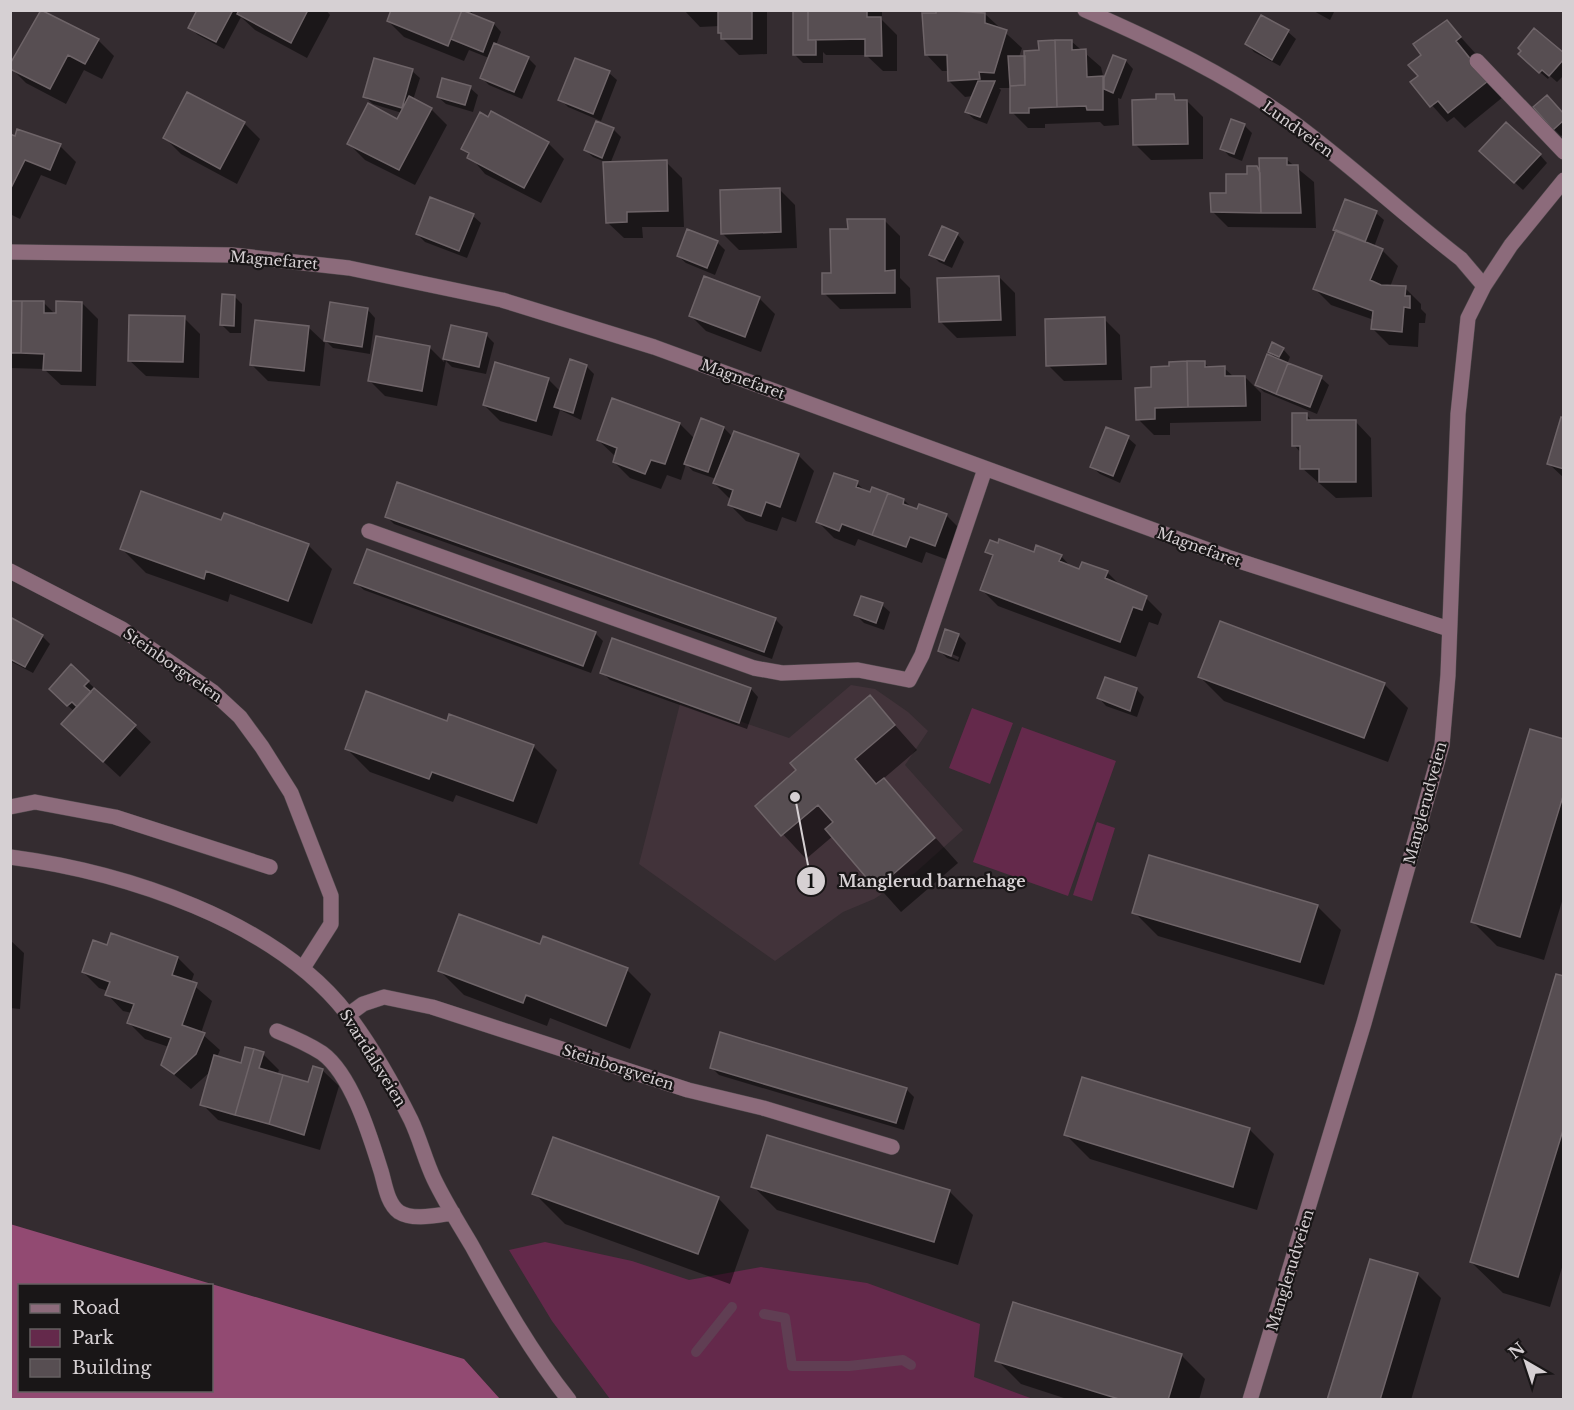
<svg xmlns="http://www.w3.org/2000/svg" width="1574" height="1410" font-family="'Libre Baskerville',serif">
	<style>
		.built { fill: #42333a }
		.green { fill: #64294b }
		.forest { fill: #924a72; fill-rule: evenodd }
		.shadow { fill: #0007; fill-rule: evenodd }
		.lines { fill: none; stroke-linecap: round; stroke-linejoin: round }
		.stream { stroke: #603e53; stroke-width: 10 }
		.building { fill: #574e52; stroke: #6e6468; stroke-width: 1.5 }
		.minor-casing { stroke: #514a4d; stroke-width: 16 }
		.minor { stroke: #8c6b7b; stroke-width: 15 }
		.labels { text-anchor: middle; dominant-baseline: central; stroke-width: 4.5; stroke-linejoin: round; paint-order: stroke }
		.street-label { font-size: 15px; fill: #d6d0d3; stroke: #191617 }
		.leader { fill: none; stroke: #d6d0d3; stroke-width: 2 }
		.callout-dot { fill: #d6d0d3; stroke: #191617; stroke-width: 2 }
		.mark-label { font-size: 18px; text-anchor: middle; font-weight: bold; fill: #111 }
		.callout-label { font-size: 16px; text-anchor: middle; font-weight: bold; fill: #d6d0d3; stroke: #191617; stroke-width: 4.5; stroke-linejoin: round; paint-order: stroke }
	</style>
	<rect width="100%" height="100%" fill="#342c30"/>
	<!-- built -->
	<path class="built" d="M851 685 875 689 908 712 928 731 905 765 963 830 915 873 874 899 843 912 775 961 639 864 680 704 737 725 739 721 789 738Z"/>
	<!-- green -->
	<path class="green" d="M972 708 1013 723 990 784 949 768Z
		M1022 727 1116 761 1068 896 973 862Z
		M1097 822 1115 828 1092 901 1073 895Z
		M545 1242 632 1261 689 1280 761 1267 867 1283 980 1324 974 1377 1033 1399H610L552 1321 509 1250Z"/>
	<!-- forest -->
	<path class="forest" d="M10 1224 464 1359 500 1399H11ZM20 1286H212V1390H20Z"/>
	<!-- shadow -->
	<path class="shadow" d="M43 10H48L47 14 98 40 114 56 102 79 84 70 66 104 26 83 10 67Z
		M199 10H326L330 15 307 58 255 30 241 17 224 49 198 35 190 28Z
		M393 10H470L476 17 494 24 501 32 496 45 528 58 536 66 522 99 489 85 482 78 489 58 469 50 464 61 404 37 388 21Z
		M684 10H767V54L739 55 723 39 720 26 700 27Z
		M794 10H882V20L897 35V71H883L866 55H826L823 52V63H803L795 55Z
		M938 10 985 14 1022 48 1019 57 1071 41 1101 67 1104 80 1114 57 1126 61 1133 69 1121 99 1118 98 1119 125 1104 126 1100 122 1045 124V128H1028L1012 112 1011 88H999L1001 90 987 124 974 119 966 112 973 96 965 97 949 81V71H942L926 54Z
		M1312 10H1335L1330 20Z
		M1447 22 1476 54 1503 97 1465 128 1454 117 1447 122 1412 83 1420 76 1423 55 1415 45Z
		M1288 32 1296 39 1280 66 1254 52 1247 44Z
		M1564 55V75L1557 82 1550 76 1548 79 1528 62Z
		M576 60 609 73 617 80 601 121 568 107 560 99Z
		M412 71 420 78 413 100 431 109 447 125 415 185 365 160 349 144 398 121 402 113 373 104 365 97Z
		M470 88 478 95 473 112 446 104 438 97Z
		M1173 96 1179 101H1187L1203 117V159L1151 160 1135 144 1157 101Z
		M1564 115V134L1561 136 1554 129Z
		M1232 121 1245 126 1252 133 1242 161 1229 156 1222 148Z
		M244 123 260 139 237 184 181 154 165 138Z
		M613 129 621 137 610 164 666 162 682 178 684 227H642L643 238H624L607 222 605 162 593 157 585 150Z
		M18 131 60 146 76 162 66 185 41 175 20 219 12 215 10 219V136L16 138Z
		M548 143 564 159 541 203 485 174 463 148Z
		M1540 155 1547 163 1523 190 1489 159Z
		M1286 159 1314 182 1316 228 1228 227 1212 211 1257 167 1261 171Z
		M779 189 795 205 797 248 739 250 723 234Z
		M1376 213 1384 220 1374 247 1382 250 1398 266 1390 287 1405 288 1421 304V309L1426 314 1425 323H1419L1418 347 1389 345 1373 329 1374 320 1331 305 1315 289Z
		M473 216 481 223 467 258 425 242 417 234Z
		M884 220 900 236V278L910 288 911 308 840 309 824 293 849 230Z
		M957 234 964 242 952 268 939 262 931 254Z
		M717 242 725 250 715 275 686 263 678 256Z
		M999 277 1015 293 1016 336 957 338 940 321Z
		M235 297 242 304 241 333H230L222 325Z
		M759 298 775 314 761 352 706 331 690 315Z
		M10 302 44 303 57 316 82 303 98 319 96 386 61 385 44 369 10 368Z
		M368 310 375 318 370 354 333 348 326 341Z
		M184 318 200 334 199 378 146 376 129 360Z
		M1104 319 1120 335 1122 380 1064 381 1048 365Z
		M308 327 325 343 320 386 268 381 252 365Z
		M452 327 486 335 494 343 486 374 452 367 446 361 437 406 385 396 369 380 377 338 430 348 444 362Z
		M1283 349 1290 357 1287 364 1321 378 1329 385 1317 414 1264 392 1256 385 1278 361 1270 352Z
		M1204 363 1210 368H1224L1234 377H1245L1261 393V421L1170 423V435H1154L1138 419 1152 389Z
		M586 366 594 374 581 420 560 410 552 436 500 421 484 405 548 379 561 392Z
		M1306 414 1313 422 1355 421 1371 438 1372 497 1336 498 1302 468 1301 453 1294 445Z
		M1564 420V478L1549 464Z
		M680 424 695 439 724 428 733 437 798 455 814 471 796 522 782 517 777 531 746 521 730 505V499L714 483 716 479 693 471 686 464 681 480 667 475 661 489 630 478 614 462 616 457 598 440Z
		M1128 438 1136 445 1120 483 1100 474 1092 467Z
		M857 483 867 493 904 500 913 509 946 515 962 531 951 561 926 552 922 563 858 539 855 546 834 538 818 522Z
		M386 516 775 619 783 627 772 659 394 524Z
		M222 522 308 545 332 569 312 624 230 594 228 602 146 573 122 549Z
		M987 551 1061 556 1073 569 1107 572 1122 587 1146 598 1162 614 1158 625 1149 622 1136 657 998 606 982 590 994 558Z
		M356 583 595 633 603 641 591 673 364 590Z
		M862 597 882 605 890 612 884 630 864 623 856 615Z
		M11 619 42 636 50 644 33 673 10 661Z
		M958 635 966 643 959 662 947 658 939 650ZM947 652 959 657 958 660 947 655Z
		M613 640 751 689 758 697 747 729 610 680 602 672Z
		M1200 677 1384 684 1408 708 1388 762 1224 701Z
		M1106 679 1137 690 1144 697 1137 717 1106 706 1099 698Z
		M88 682 151 742 120 777 80 740 75 712 58 697Z
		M870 697 917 750 883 779 958 863 901 912 833 836 806 859 757 806 798 771Z
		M448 723 533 746 557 770 537 824 456 795 453 802 370 772 346 748Z
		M1564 741V895L1544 960 1497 946 1473 922Z
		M1317 906 1341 930 1324 985 1158 936 1134 912Z
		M112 935 178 958 194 974 191 983 212 1001 201 1033 220 1050 217 1057 242 1064 263 1054 279 1070 277 1075 309 1084 322 1070 339 1086 320 1150 218 1120 202 1104 211 1071 191 1089 163 1065 169 1047 145 1039 129 1023 132 1013 123 1011 107 994 108 991 99 988 83 972 108 947Z
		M10 940 24 953 20 1009 10 1008Z
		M541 946 627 970 651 994 630 1049 550 1018 547 1026 464 995 440 971Z
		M1564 978V1261L1550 1307 1503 1293 1471 1262Z
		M711 1067 906 1089 914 1097 904 1130 719 1075Z
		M1083 1079 1250 1130 1274 1154 1257 1210 1090 1159 1066 1135Z
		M753 1186 949 1191 973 1215 958 1265 777 1210Z
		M534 1193 718 1198 749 1230 730 1284 565 1224Z
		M1417 1274 1441 1298 1411 1400H1329Z
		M1181 1355 1205 1379 1199 1400H1070L1021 1384 997 1360Z"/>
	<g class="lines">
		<!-- stream -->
		<path class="stream" d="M764 1314 785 1318 792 1366H849L903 1360 911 1365
			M696 1352 732 1307"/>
	</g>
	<!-- building -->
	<path class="building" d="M41 10 99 39 85 64 68 55 50 89 10 69V64Z
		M197 10H233L216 42 188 28Z
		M239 10H308L291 43 237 14Z
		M391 10H462L448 46 387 21Z
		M462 10 494 23 483 52 451 39Z
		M718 10H752V39H721V33H718Z
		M793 10H808V40H816V55H793Z
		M808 10H867V17H881L882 56H865V39L808 40Z
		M936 10 985 13V23L1007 30 994 73 979 72 980 79 948 81 947 55H925L922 13H936Z
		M1261 15 1289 30 1272 60 1245 44Z
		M1447 20 1461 37 1456 41 1488 81 1448 113 1438 101 1430 107 1410 82 1418 76 1408 65 1421 55 1413 44Z
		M1534 28 1564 53V59L1549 76 1542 70 1539 73 1518 54 1521 51 1518 48Z
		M1055 40H1072V50L1086 49 1087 77 1103 76V110H1087L1086 106 1057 107Z
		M1055 40 1057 107 1029 108V113H1010V86L1025 85 1024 51 1039 50 1038 41Z
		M494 43 529 57 514 92 480 78Z
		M1113 55 1126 60 1113 93 1104 89V78Z
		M1008 56H1025V85L1010 86Z
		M374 58 413 69 402 108 363 97Z
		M575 58 610 71 593 114 558 100Z
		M442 78 471 86 465 105 437 97Z
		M978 81H995L980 117 965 112Z
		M187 92 245 122 220 169 163 138Z
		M1156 94H1174L1175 100H1187L1188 144 1133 145 1132 100 1156 99Z
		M1547 95 1564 114V120L1553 130 1533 107Z
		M409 96 432 108 399 170 347 144 368 103 397 119Z
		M491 111 549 142 524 188 467 158 469 153 461 149 480 112 488 117Z
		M1231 119 1245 124 1234 154 1220 149Z
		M596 121 614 128 602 158 584 150Z
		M1506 122 1541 154 1514 183 1479 151Z
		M17 129 61 144 50 170 25 160 10 190V134L15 136Z
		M1259 158H1287V165H1298L1301 213H1261Z
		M667 160 668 211 627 212V222L606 223 603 162Z
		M1247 166H1257L1260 173 1261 213 1211 212 1210 193H1226V174H1247Z
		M780 188 781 232 721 234 720 190Z
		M430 197 474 214 459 251 416 234Z
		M1345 199 1377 211 1365 242 1333 230Z
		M847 219H885V271L895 270V293L822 294V273H831L830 229H848Z
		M942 226 958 233 944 261 929 255Z
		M687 229 718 241 707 268 677 256Z
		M1336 230 1383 249 1370 280 1381 285 1406 286 1405 296H1410V308L1404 307 1402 332 1371 329 1373 311 1313 289Z
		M704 276 760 297 745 337 689 316Z
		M999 276 1001 320 939 322 937 278Z
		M222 294 235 295 234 326 220 325Z
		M10 301H22L21 353H10Z
		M22 301H44V313H56V301L82 302 81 371 43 370 44 354 21 353Z
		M330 302 368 308 362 347 324 341Z
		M129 315 185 316 183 362 128 361Z
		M1105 317 1106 364 1046 366 1045 319Z
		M255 320 309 326 304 371 250 365Z
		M451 325 487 333 479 367 443 359Z
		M376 336 430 346 422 391 368 381Z
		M1272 342 1284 348 1279 357 1268 352Z
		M1267 354 1288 363 1276 394 1255 385Z
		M570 359 587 365 573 413 554 407Z
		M1187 361H1205V367L1225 366V376H1245L1246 406 1188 407Z
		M1187 361 1188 407 1155 408V419L1136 420 1135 388 1151 387V367L1169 366V362Z
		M495 362 549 378 536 421 483 405Z
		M1288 363 1322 376 1310 407 1276 394Z
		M612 398 680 423 665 464 651 460 645 474 613 462 617 448 597 440Z
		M1292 413H1307V420H1356V482H1319V469H1300V446H1292Z
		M1561 417 1564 418V469L1547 464Z
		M701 418 724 427 708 472 684 464Z
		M1106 427 1129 436 1113 476 1090 467Z
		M734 431 799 454 780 507 766 502 761 516 728 505 733 490 713 483Z
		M834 473 858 481 856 487 870 492 872 487 888 493 872 535 842 524 839 531 816 522Z
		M397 482 776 618 764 652 385 517Z
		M141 491 221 520 224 513 309 544 288 601 206 571 204 579 120 549Z
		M888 493 904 499 903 504 917 509 919 504 947 514 935 546 910 537 906 547 872 535Z
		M999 539 1034 552 1036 545 1062 555 1059 561 1079 569 1082 562 1108 571 1105 578 1147 596 1142 610 1133 607 1120 642 980 590 993 555 985 552 990 540 998 543Z
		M367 549 596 632 583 666 354 583Z
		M861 596 883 603 876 623 854 615Z
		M10 617 43 635 25 667 10 659Z
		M1220 621 1385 683 1364 738 1198 677Z
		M945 629 959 634 951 656 938 651Z
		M612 638 751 688 739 723 600 673Z
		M71 664 89 681 84 686 91 692 77 707 72 702 67 706 49 689Z
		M1105 677 1137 688 1130 711 1097 698Z
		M94 688 136 725 103 762 61 724Z
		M366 691 447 721 449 714 534 745 513 801 432 772 429 779 345 749Z
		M870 695 895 725 855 759 876 784 884 778 935 838 876 889 825 829 833 822 818 805 781 836 755 806 796 770 790 763Z
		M1530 729 1564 739V793L1520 937 1471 922Z
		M1149 855 1318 905 1300 962 1132 913Z
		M459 914 540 944 543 936 628 968 606 1026 526 995 523 1003 438 971Z
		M111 933 178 957 172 975 197 983 182 1025 205 1033 196 1054 174 1074 161 1065 171 1038 127 1023 134 1004 105 995 110 982 82 972 93 940 107 945Z
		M1556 974 1564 976V1127L1518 1277 1470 1262Z
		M720 1032 907 1088 896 1123 710 1068Z
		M245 1047 254 1049 235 1115 200 1105 214 1055 241 1063Z
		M254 1049 264 1052 259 1068 283 1075 269 1124 235 1115Z
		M313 1066 323 1069 304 1135 269 1124 283 1075 308 1082Z
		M1082 1077 1250 1128 1233 1187 1064 1135Z
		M767 1135 950 1190 934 1242 751 1187Z
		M553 1137 719 1197 698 1254 532 1194Z
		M1370 1259 1418 1273 1380 1400H1327Z
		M1013 1302 1182 1354 1168 1400H1122L995 1361Z"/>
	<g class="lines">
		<!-- minor casing -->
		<g class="minor-casing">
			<path id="minor" d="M1085 10C1158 42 1230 76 1294 123 1352 166 1404 215 1461 259L1484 286
				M1477 61 1564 152
				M10 252 232 255 349 268 502 300 654 347 1230 558 1449 629
				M369 531 754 668 782 673 858 670 909 680 922 655 985 469
				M10 571 122 629 213 692 240 717 262 747 291 793 331 896V924L303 968
				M10 807 35 802 115 817 270 867
				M10 857C124 872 275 920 348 1015 372 1047 393 1084 411 1120 420 1139 425 1160 434 1179 445 1202 459 1224 472 1246 501 1299 531 1352 569 1400
				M348 1015 363 1004 384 997 432 1007 688 1090 763 1108 892 1147
				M277 1031C292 1037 308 1044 322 1053 352 1075 370 1136 381 1171 385 1184 387 1203 399 1212 413 1221 438 1215 453 1213
				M1250 1400 1364 1023 1442 745 1448 675 1458 414 1468 318 1484 286 1511 245 1564 180"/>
		</g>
		<!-- minor -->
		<use href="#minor" class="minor"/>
	</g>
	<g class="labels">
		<!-- street labels -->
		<g class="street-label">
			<text transform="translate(1298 129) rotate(36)">Lundveien</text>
			<text transform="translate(274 260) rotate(5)">Magnefaret</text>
			<text transform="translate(743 379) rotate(20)">Magnefaret</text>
			<text transform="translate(1199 547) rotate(20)">Magnefaret</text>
			<text transform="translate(173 665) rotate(35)">Steinborgveien</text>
			<text transform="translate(1425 803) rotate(-75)">Manglerudveien</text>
			<text transform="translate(373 1058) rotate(58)">Svartdalsveien</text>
			<text transform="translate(618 1067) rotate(18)">Steinborgveien</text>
			<text transform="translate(1290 1270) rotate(-73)">Manglerudveien</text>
		</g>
	</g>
	<!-- callouts -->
	<path class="leader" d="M795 797L811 881"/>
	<g class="callout-dot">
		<circle cx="795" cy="797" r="6"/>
		<circle cx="811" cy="881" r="15"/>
	</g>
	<g class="mark-label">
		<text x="811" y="888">1</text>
	</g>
	<g class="callout-label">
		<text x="932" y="887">Manglerud barnehage</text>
	</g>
	<!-- border -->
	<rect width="1574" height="1410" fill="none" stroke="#d6d0d3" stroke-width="24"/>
	<!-- legend -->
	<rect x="18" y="1284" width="195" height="108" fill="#191617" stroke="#656062" stroke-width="1.5"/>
	<rect x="30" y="1304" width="30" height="9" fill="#8c6b7b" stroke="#656062" stroke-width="1.5"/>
	<text x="72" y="1314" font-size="18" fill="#d6d0d3">Road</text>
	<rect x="30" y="1329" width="30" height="18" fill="#64294b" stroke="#656062" stroke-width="1.5"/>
	<text x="72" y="1344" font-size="18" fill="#d6d0d3">Park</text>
	<rect x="30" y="1359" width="30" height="18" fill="#574e52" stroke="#656062" stroke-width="1.5"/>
	<text x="72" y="1374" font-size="18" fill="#d6d0d3">Building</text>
	<!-- north arrow -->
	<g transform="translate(1526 1362) rotate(321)" stroke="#191617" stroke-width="4.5" paint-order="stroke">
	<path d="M0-4.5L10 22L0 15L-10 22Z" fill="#d6d0d3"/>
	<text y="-9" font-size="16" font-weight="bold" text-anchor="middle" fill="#d6d0d3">N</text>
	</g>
</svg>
